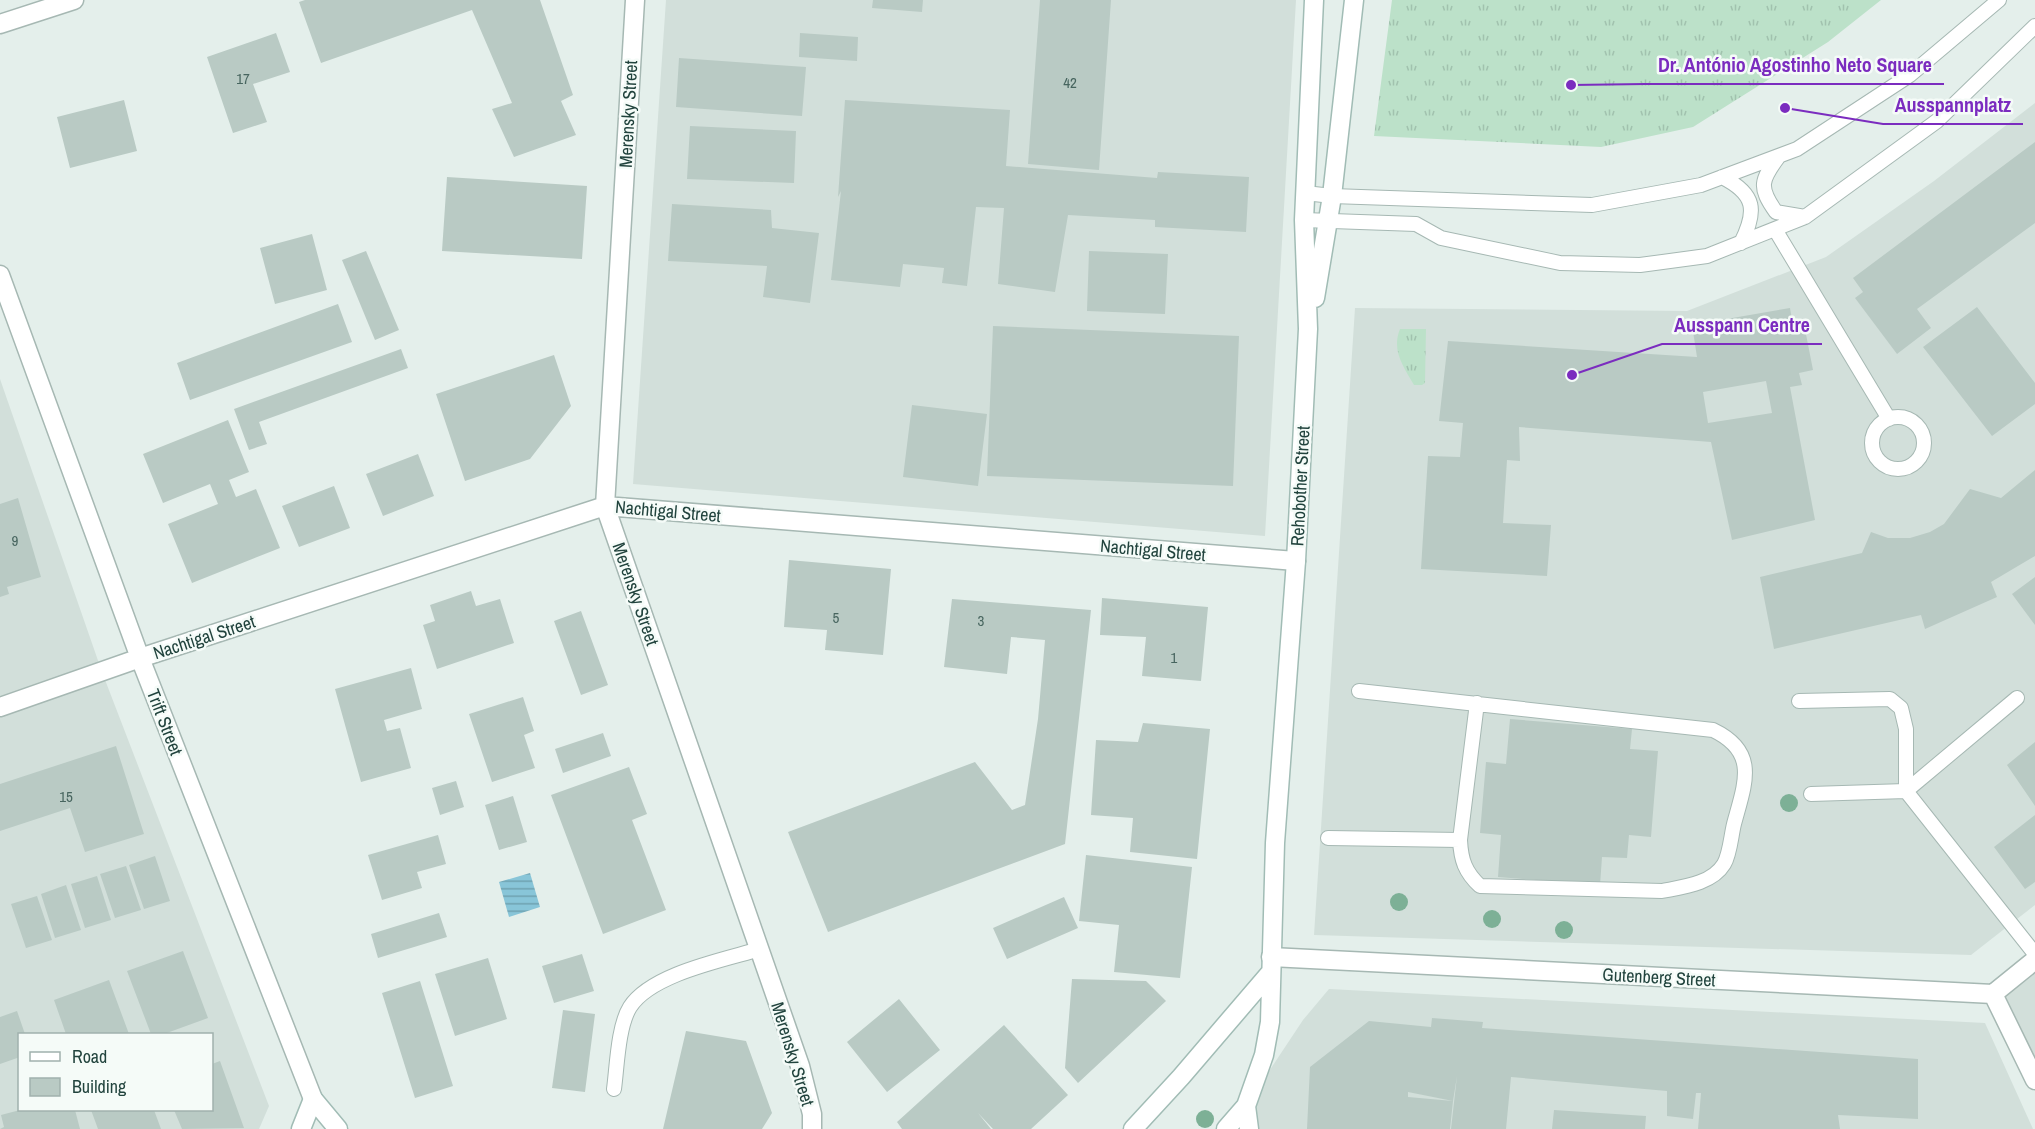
<svg xmlns="http://www.w3.org/2000/svg" width="2035" height="1129" font-family="'Archivo Narrow',sans-serif">
	<style>
		.built { fill: #d2dfda; fill-rule: evenodd }
		.grass { fill: url(#grass-tufts) }
		.water { fill: url(#water-rules) }
		.building { fill: #b9cac4; fill-rule: evenodd }
		.lines { fill: none; stroke-linecap: round; stroke-linejoin: round }
		.lane-casing { stroke: #a6b8b3; stroke-width: 16 }
		.street-casing { stroke: #a6b8b3; stroke-width: 21 }
		.secondary-casing { stroke: #a1bcb5; stroke-width: 21 }
		.lane { stroke: #fff; stroke-width: 14 }
		.street { stroke: #fff; stroke-width: 18 }
		.secondary { stroke: #fff; stroke-width: 18 }
		.tree { fill: #7db096 }
		.labels { text-anchor: middle; dominant-baseline: central; stroke-width: 5; stroke-linejoin: round; paint-order: stroke }
		.number-label { font-size: 15px; fill: #47655f }
		.street-label { font-size: 18px; fill: #21433d; stroke: #f5fbf8 }
		.leader { fill: none; stroke: #7b2cbf; stroke-width: 2 }
		.callout-dot { fill: #7b2cbf; stroke: #f5fbf8; stroke-width: 2 }
		.callout-label { font-size: 20px; text-anchor: middle; font-weight: bold; fill: #7b2cbf; stroke: #f5fbf8; stroke-width: 5; stroke-linejoin: round; paint-order: stroke }
	</style>
	<defs>
		<pattern id="grass-tufts" width="24" height="20" patternUnits="userSpaceOnUse" patternTransform="scale(1.5)"><rect width="24" height="20" fill="#bce1c9"/><path d="M3 7l-1-3M5 7V3M7 7l1-3M15 17l-1-3M17 17v-4M19 17l1-3" fill="none" stroke="#a1c2ae"/></pattern>
		<pattern id="water-rules" width="6" height="5" patternUnits="userSpaceOnUse" patternTransform="scale(1.5)"><rect width="6" height="5" fill="#88c5d8"/><path d="M0 2.5h6" fill="none" stroke="#6fa2b0"/></pattern>
	</defs>
	<rect width="100%" height="100%" fill="#e4efeb"/>
	<!-- built -->
	<path class="built" d="M666 0H1296L1265 536 633 484Z
		M2035 103V905L1971 955 1314 935 1355 308 1687 311 1826 257 1934 181Z
		M0 379 102 672 269 1106 259 1129H0ZM20 1034H212V1110H20Z
		M2035 971V1083L1996 1003Z
		M1329 989 1985 1023 2033 1129H1249L1246 1106 1303 1020Z"/>
	<!-- grass -->
	<path class="grass" d="M1392 0H1881L1828 42 1693 127 1601 147 1374 136Z
		M1400 329H1426L1425 383 1422 385H1414C1404 367 1391 351 1400 329Z"/>
	<!-- water -->
	<path class="water" d="M530 873 540 907 509 917 499 882Z"/>
	<!-- building -->
	<path class="building" d="M305 0H540L573 95 561 101 576 135 514 157 492 109 512 103 472 10 321 63 299 2Z
		M873 0H923L922 12 872 8Z
		M1040 0H1111L1099 170 1028 164Z
		M276 33 290 72 253 84 267 122 233 133 207 57Z
		M800 33 858 37 857 61 799 57Z
		M679 58 806 67 802 116 676 107Z
		M124 100 137 151 70 168 57 117Z
		M845 100 1010 110 1006 166 1157 178 1158 172 1249 177 1246 232 1155 227V220L1068 215 1055 292 998 284 1004 208 976 207 967 286 942 283 944 268 903 264 900 287 831 280 841 191 838 197Z
		M690 126 796 131 794 183 687 179Z
		M2035 142V223L1917 309 1931 328 1897 354 1855 298 1863 292 1853 278Z
		M447 177 587 186 582 259 442 251Z
		M672 204 771 210 772 228 819 233 810 303 763 297 767 266 668 261Z
		M312 234 327 290 275 304 260 248Z
		M366 251 399 330 375 340 342 260Z
		M1089 251 1168 254 1165 314 1087 311Z
		M338 304 352 342 190 400 177 363Z
		M1977 307 2035 383V404L1992 436 1923 347Z
		M1790 308 1793 326 1804 324 1813 370 1799 373 1802 385 1790 387 1815 520 1732 540 1711 442 1519 427 1520 461 1507 460 1503 523 1551 525 1547 576 1421 569 1428 456 1460 457 1463 423 1439 421 1448 341 1697 357 1692 325ZM1766 381 1772 413 1708 423 1703 392Z
		M993 326 1239 336 1233 486 987 476Z
		M401 349 408 368 259 422 267 444 249 450 234 409Z
		M554 355 571 406 530 459 465 481 436 394Z
		M912 405 987 414 978 486 903 477Z
		M228 420 249 472 229 480 236 497 256 489 280 548 192 583 168 524 218 504 210 484 163 503 143 454Z
		M418 454 434 496 383 516 366 474Z
		M2035 470V556L1991 582 1997 597 1925 629 1921 615 1774 649 1760 577 1862 553 1871 532 1888 538H1910L1930 532 1944 524 1970 489 2001 498Z
		M334 486 350 528 299 547 282 506Z
		M18 498 41 577 7 587 9 594 0 597V504Z
		M789 560 891 569 883 655 825 650 827 630 784 627Z
		M2035 577V625L2012 594Z
		M471 591 476 606 500 599 514 643 437 669 423 625 435 621 430 605Z
		M1102 598 1208 607 1201 681 1142 676 1146 637 1100 635Z
		M952 599 1091 610 1065 844 828 932 788 832 975 762 1012 810 1025 805 1038 719 1045 640 1011 637 1007 674 944 667Z
		M581 611 608 685 581 695 554 621Z
		M411 668 422 709 384 720 387 731 400 728 411 768 361 782 335 689Z
		M523 697 534 731 524 735 535 768 492 782 469 714Z
		M1510 719 1632 729 1630 749 1658 751 1651 837 1629 835 1627 858 1602 857 1600 885 1498 877 1501 835 1480 833 1486 762 1506 764Z
		M1143 723 1210 729 1197 859 1130 852 1133 818 1091 815 1096 740 1138 742Z
		M603 733 611 756 563 773 555 749Z
		M2035 742V806L2007 765Z
		M116 746 144 834 85 852 70 808 0 831V784Z
		M629 767 647 814 632 820 666 910 603 934 551 795Z
		M456 781 464 807 440 815 432 788Z
		M513 796 527 842 499 850 485 805Z
		M2035 815V882L2025 889 1994 847Z
		M438 835 446 864 417 872 422 888 382 900 368 855Z
		M1086 855 1192 867 1180 978 1114 972 1119 925 1079 921Z
		M155 856 170 901 144 909 129 865Z
		M126 866 141 910 115 918 100 874Z
		M97 876 111 920 85 928 71 884Z
		M66 885 81 930 55 938 41 894Z
		M37 896 52 940 26 948 11 904Z
		M1064 897 1078 928 1007 959 993 928Z
		M439 913 447 937 378 958 371 934Z
		M183 951 208 1018 164 1034H151L127 971Z
		M582 954 594 991 554 1003 542 966Z
		M488 958 507 1019 455 1036 435 974Z
		M1072 979 1146 981 1166 1001 1078 1083 1065 1068Z
		M109 980 129 1034H66L54 1000Z
		M420 981 453 1086 415 1098 382 993Z
		M899 999 940 1050 887 1092 847 1042Z
		M563 1010 595 1014 585 1092 552 1088Z
		M17 1011 25 1034H20V1057L0 1064V1017Z
		M1432 1018 1483 1022 1482 1028 1918 1059V1119L1838 1115 1840 1129H1698L1701 1093H1696L1693 1119 1667 1116V1091L1511 1077 1506 1129H1451L1457 1076 1453 1101 1408 1092V1097L1453 1101 1450 1129H1307L1310 1067 1369 1021 1431 1027Z
		M1004 1025 1068 1095 1031 1129H993L978 1113 991 1129H902L897 1122Z
		M686 1031 746 1041 772 1113 762 1129H663Z
		M220 1061 244 1128 182 1129 174 1110H212V1064Z
		M20 1110H75L80 1129H0L4 1127 1 1115Z
		M91 1110H154L161 1129H98Z
		M1554 1110 1646 1116 1645 1129H1552Z"/>
	<g class="lines">
		<!-- lane casing -->
		<g class="lane-casing">
			<path id="lane" d="M1779 156C1761 180 1758 187 1776 212L1805 217
				M1722 177C1756 194 1757 211 1741 243
				M1305 193 1332 196 1592 205 1701 185 1797 149 1910 75 1999 0
				M1304 220 1416 224 1441 238 1560 263 1640 265 1707 256 1805 217 1937 121 2035 26
				M1776 231 1889 419
				M1872 443a26 26 0 1 1 52 0a26 26 0 1 1-52 0Z
				M1359 691 1713 730C1759 752 1745 783 1734 824 1731 836 1730 854 1724 864 1712 884 1682 887 1662 891L1480 886C1465 872 1461 860 1460 840L1477 703
				M2017 698 1906 791 2035 954
				M1799 701 1890 699 1901 708 1906 729V791L1811 794
				M1328 838 1460 840
				M614 1089C617 1067 618 1026 630 1007 651 974 723 960 760 949"/>
		</g>
		<!-- street casing -->
		<g class="street-casing">
			<path id="street" d="M635 0 605 506 800 1066 812 1114V1129
				M0 24 74 0
				M0 275 140 658 313 1099
				M0 707 140 658 605 506 1296 561
				M1271 957 1993 994 2035 960
				M1993 994 2035 1080"/>
		</g>
		<!-- secondary casing -->
		<g class="secondary-casing">
			<path id="secondary" d="M1315 298 1332 196 1354 0
				M1246 1106 1249 1129
				M301 1129 313 1099 338 1129
				M1133 1129 1181 1077 1270 973
				M1226 1129 1246 1106 1264 1055 1270 1022 1275 843 1296 561 1308 329 1304 220 1314 0"/>
		</g>
		<!-- lane -->
		<use href="#lane" class="lane"/>
		<!-- street -->
		<use href="#street" class="street"/>
		<!-- secondary -->
		<use href="#secondary" class="secondary"/>
	</g>
	<!-- trees -->
	<g class="tree">
		<circle cx="1789" cy="803" r="9"/>
		<circle cx="1399" cy="902" r="9"/>
		<circle cx="1492" cy="919" r="9"/>
		<circle cx="1564" cy="930" r="9"/>
		<circle cx="1205" cy="1119" r="9"/>
	</g>
	<g class="labels">
		<!-- number labels -->
		<g class="number-label">
			<text x="243" y="78">17</text>
			<text x="1070" y="82">42</text>
			<text x="15" y="540">9</text>
			<text x="836" y="617">5</text>
			<text x="981" y="620">3</text>
			<text x="1174" y="657">1</text>
			<text x="66" y="796">15</text>
		</g>
		<!-- street labels -->
		<g class="street-label">
			<text transform="translate(628 114) rotate(-87)">Merensky Street</text>
			<text transform="translate(1300 486) rotate(-87)">Rehobother Street</text>
			<text transform="translate(668 511) rotate(5)">Nachtigal Street</text>
			<text transform="translate(1153 550) rotate(5)">Nachtigal Street</text>
			<text transform="translate(636 594) rotate(71)">Merensky Street</text>
			<text transform="translate(204 637) rotate(-18)">Nachtigal Street</text>
			<text transform="translate(165 722) rotate(69)">Trift Street</text>
			<text transform="translate(1659 977) rotate(3)">Gutenberg Street</text>
			<text transform="translate(793 1054) rotate(73)">Merensky Street</text>
		</g>
	</g>
	<!-- callouts -->
	<path class="leader" d="M1571 85L1645 84H1944M1785 108L1883 124H2023M1572 375L1662 344H1822"/>
	<g class="callout-dot">
		<circle cx="1571" cy="85" r="6"/>
		<circle cx="1785" cy="108" r="6"/>
		<circle cx="1572" cy="375" r="6"/>
	</g>
	<g class="callout-label">
		<text x="1795" y="72">Dr. António Agostinho Neto Square</text>
		<text x="1953" y="112">Ausspannplatz</text>
		<text x="1742" y="332">Ausspann Centre</text>
	</g>
	<!-- legend -->
	<rect x="18" y="1033" width="195" height="78" fill="#f5fbf8" stroke="#a0b1ad" stroke-width="1.5"/>
	<rect x="30" y="1052" width="30" height="9" fill="#ffffff" stroke="#a0b1ad" stroke-width="1.5"/>
	<text x="72" y="1063" font-size="18" fill="#21433d">Road</text>
	<rect x="30" y="1078" width="30" height="18" fill="#b9cac4" stroke="#a0b1ad" stroke-width="1.5"/>
	<text x="72" y="1093" font-size="18" fill="#21433d">Building</text>
</svg>
